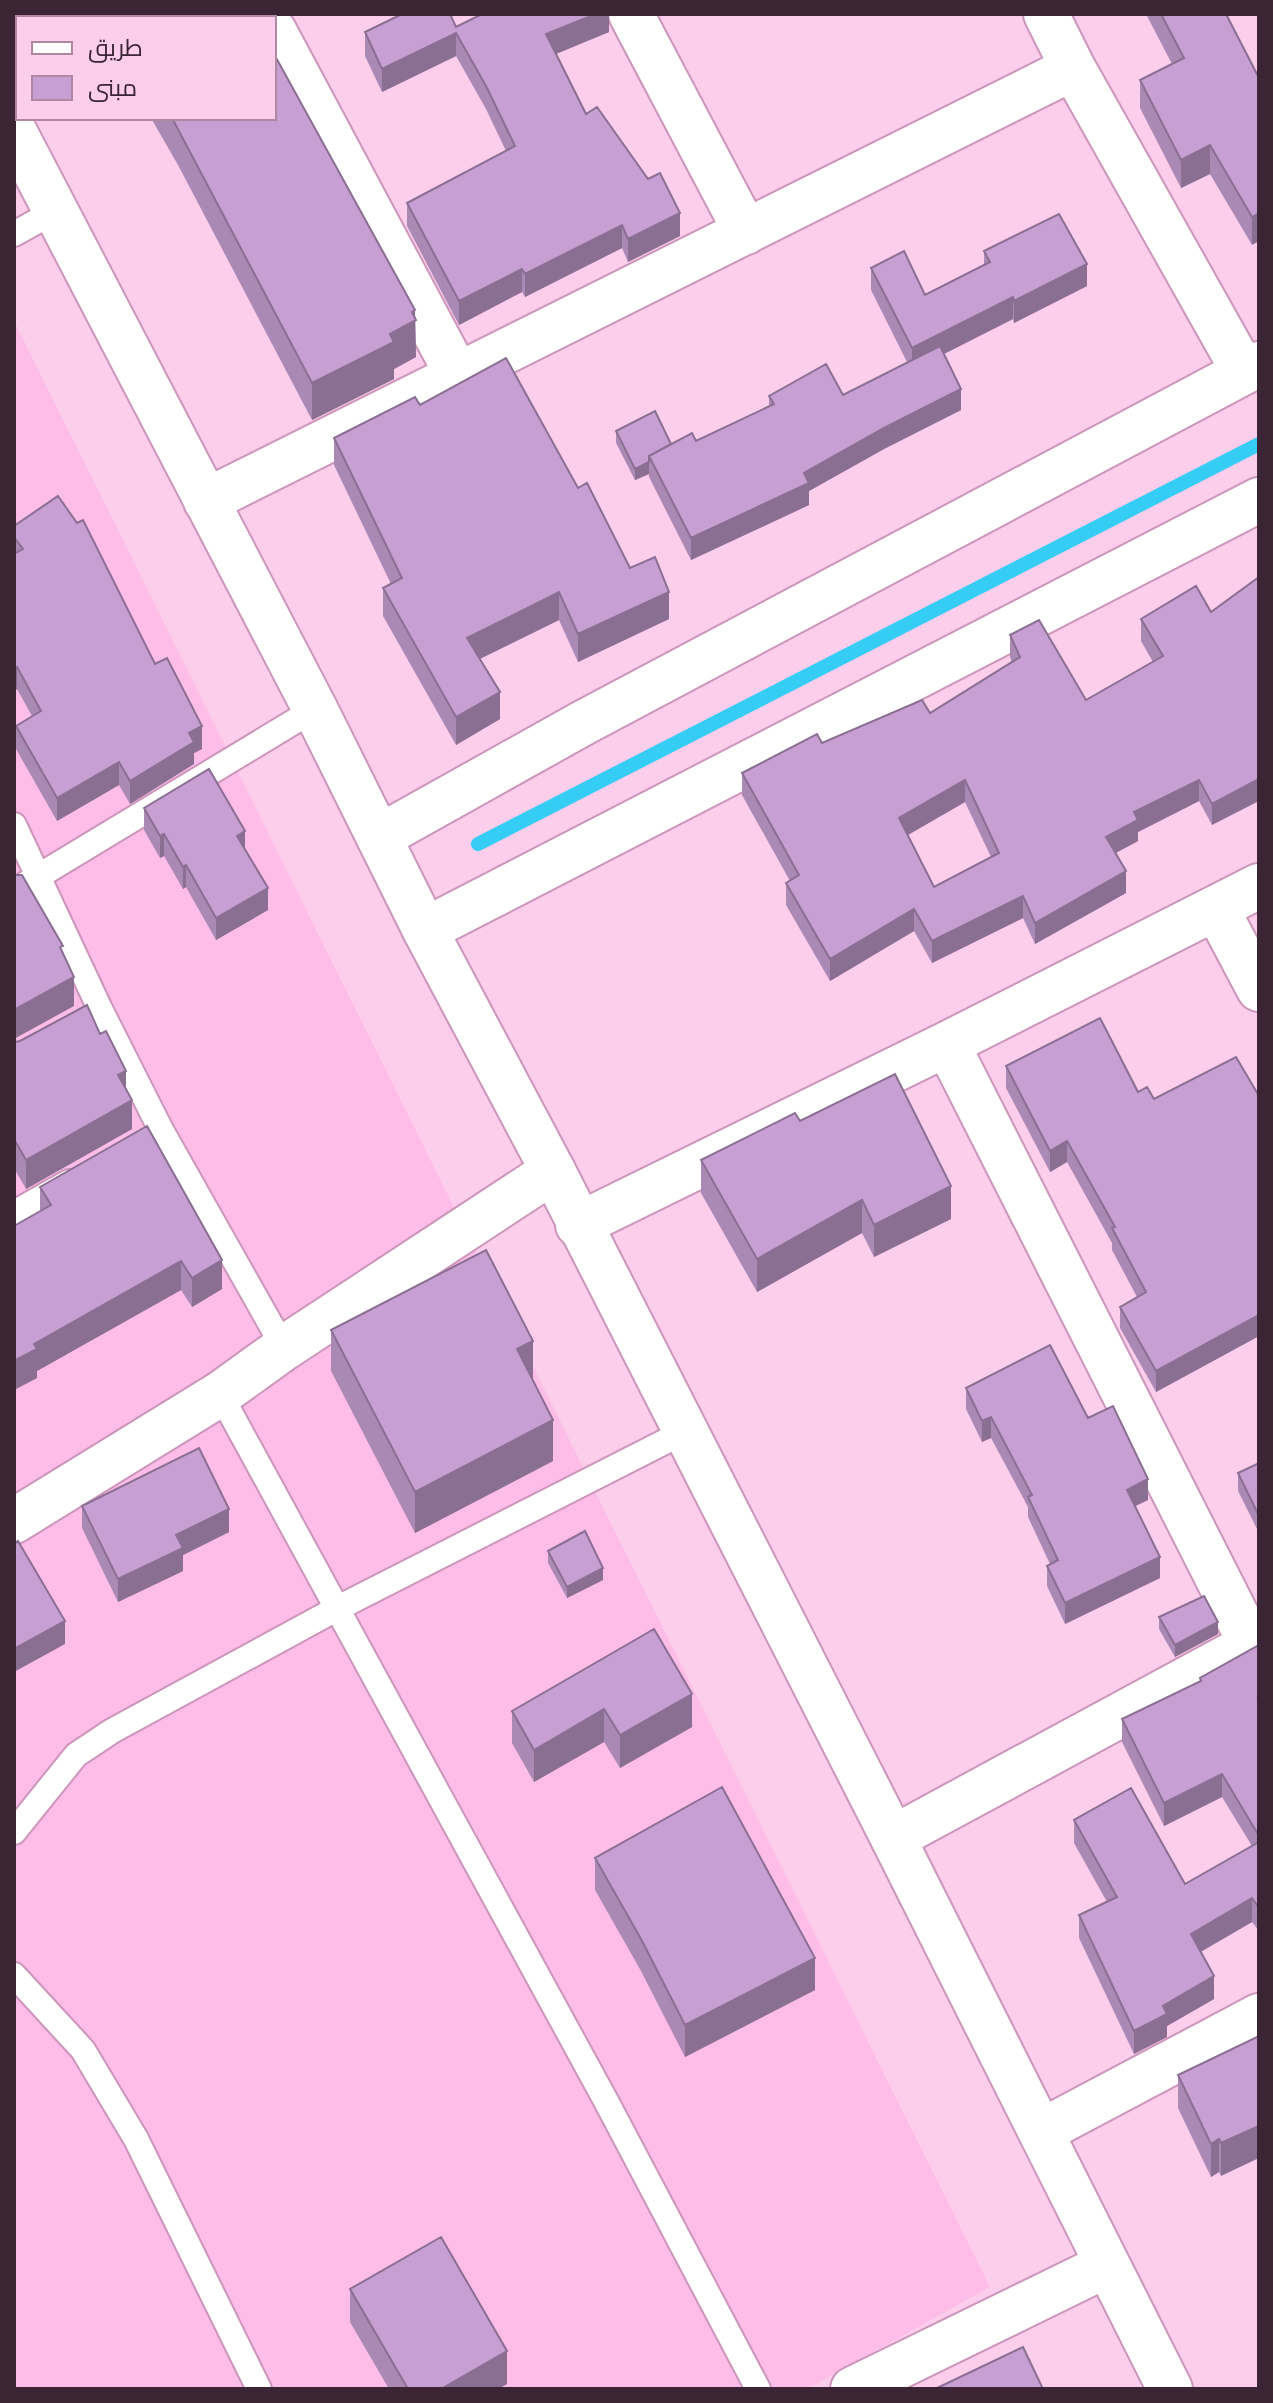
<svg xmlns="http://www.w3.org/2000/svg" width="1273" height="2403" font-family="Manrope,Cairo,sans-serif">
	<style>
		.built { fill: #febde8 }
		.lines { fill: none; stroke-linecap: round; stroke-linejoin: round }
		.stream { stroke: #35cdf3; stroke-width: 14 }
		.service-casing { stroke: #cd95ba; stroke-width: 28 }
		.minor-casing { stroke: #cd95ba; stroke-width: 48 }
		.trunk-casing { stroke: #cd95ba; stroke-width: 48 }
		.service { stroke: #fff; stroke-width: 24 }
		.minor { stroke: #fff; stroke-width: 44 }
		.trunk { stroke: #fff; stroke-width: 44 }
		.wall { fill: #ab89b5; fill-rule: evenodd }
		.shaded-wall { fill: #8b6f93 }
		.building { fill: #c79fd2; stroke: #8b6f93; stroke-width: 2; fill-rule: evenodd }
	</style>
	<rect width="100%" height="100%" fill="#fdcdec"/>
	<!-- built -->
	<path class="built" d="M14 321 990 2287 807 2389H14Z"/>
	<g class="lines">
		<!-- stream -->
		<path class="stream" d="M478 844 1259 444"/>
		<!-- service casing -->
		<g class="service-casing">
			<path id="service" d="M14 234 57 210
				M14 825 100 1009 161 1130 284 1348
				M14 891 315 709
				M14 1213 69 1182
				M220 1394 606 2101 758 2389
				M14 1832 76 1755 112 1731 338 1608 684 1432
				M14 1975 83 2050 136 2139 259 2389"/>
		</g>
		<!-- minor casing -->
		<g class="minor-casing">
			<path id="minor" d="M631 14 746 232
				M1046 14 1073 68 1244 372
				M274 31 458 376
				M206 501 1073 68
				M379 837 583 723 1259 364
				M1216 908 1259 989
				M425 930 1259 500
				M947 1044 1251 1644
				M578 1225 947 1044 1259 886
				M14 1521 220 1394 284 1348 553 1171
				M893 1838 1259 1640
				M1042 2131 1259 2016
				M853 2389 1107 2265"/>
		</g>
		<!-- trunk casing -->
		<g class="trunk-casing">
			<path id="trunk" d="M14 131 315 709 425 930 553 1171 893 1838 1170 2389"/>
		</g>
		<!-- service -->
		<use href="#service" class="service"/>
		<!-- minor -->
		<use href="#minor" class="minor"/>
		<!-- trunk -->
		<use href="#trunk" class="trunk"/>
	</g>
	<!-- wall -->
	<path class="wall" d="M95 14H215L217 18H97Z
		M609 14V32L556 54 586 114 680 236 628 262 622 248 525 297 522 292 459 325 407 226V203L506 151 486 109 456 56 382 92 365 56V32L456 27Z
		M1146 14H1226L1259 78 1252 245 1210 174 1181 188 1140 108V80L1172 64Z
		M151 118H274L415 318 416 357 394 369V379L312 420 178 165Z
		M984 251 1087 286 1014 323 1013 319 944 354 961 410 884 449 809 491V505L691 560 649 477V474L635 480 616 443V431L671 444 696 441 769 406V396L843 395 907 362 871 290V268L925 295 984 265Z
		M420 405 578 488 630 568 669 619 578 662 559 620 480 659 500 719 456 745 383 616V588L391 584 334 465V438Z
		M14 526 155 664 202 749 194 753V764L130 804 119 785 57 821 16 749V726L32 716 17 689 14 691Z
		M1259 577 1212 825 1199 801 1138 832V841L1116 853 1126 893 1035 944 1023 918 932 963 914 931 830 981 786 905V883L790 881 742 795V773L822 743 930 713 1012 662 1010 657V635L1086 700 1153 662 1141 641V619L1211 612ZM965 802 991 857 934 887 908 835Z
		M144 808 245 849 268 910 216 940 186 887 183 889 164 856 160 858 144 830Z
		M14 1042 126 1090 132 1129 26 1189 14 1168Z
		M1006 1066 1138 1092 1154 1099 1259 1096V1336L1156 1392 1120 1328V1307L1137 1297 1112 1250V1243L1067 1162 1050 1172 1006 1088Z
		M800 1121 951 1219 874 1257 862 1233 757 1292 701 1193V1160Z
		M147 1126 222 1289 192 1307 181 1290 37 1371V1378L14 1390 40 1211V1187Z
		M331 1330 533 1382 553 1461 415 1533 331 1371Z
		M966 1388 1088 1418 1148 1500 1135 1506 1160 1578 1065 1624 1047 1586V1566L1050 1564 1028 1517V1507L991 1438 982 1442 966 1409Z
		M1259 1463V1533L1238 1491V1473Z
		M82 1506 229 1532 183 1555V1571L118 1602 82 1528Z
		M548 1551 603 1580 567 1598 548 1563Z
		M1159 1617 1218 1634 1175 1657 1159 1629Z
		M654 1629 692 1727 620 1768 604 1742 534 1782 512 1743V1711Z
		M1259 1645V1931L1252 1922 1201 1952 1214 1999 1167 2026V2037L1134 2054 1079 1938V1915L1107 1902 1074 1843V1820L1185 1884 1252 1846 1222 1797 1164 1826 1122 1742V1719L1200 1682V1678Z
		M595 1858 815 1990 685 2057 641 1971 595 1890Z
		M1259 2036 1221 2176 1219 2172 1211 2177 1178 2108V2075Z
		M350 2289 507 2384 498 2389H389L350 2322Z"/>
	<!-- shaded-wall -->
	<path class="shaded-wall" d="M596 14H609V32L546 58V34Z
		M456 33V56L382 92V69Z
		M1210 145V174L1181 188V160Z
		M680 213V236L628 262V239Z
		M1259 213V241L1252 245V217Z
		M622 225V248L525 297V274Z
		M1087 264V286L1014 323V301Z
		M522 269V292L459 325V301Z
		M1013 297V319L912 370V348Z
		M415 310 416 357 394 369V379L312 420V383L390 334Z
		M961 389V410L884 449 809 491V505L691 560V538L884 428Z
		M649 462V474L635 480V469Z
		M559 592V620L467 665V638Z
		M669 592V619L578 662V634Z
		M17 667V689L14 691V668Z
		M500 692V719L456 745V717Z
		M202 726V749L194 753V764L130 804V781L189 733Z
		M119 762V785L57 821V798Z
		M1259 779V801L1212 825V804Z
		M965 780V802L899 840V818Z
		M1199 780V801L1138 832V841L1106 858V837L1134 812Z
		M245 831V853L237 836Z
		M164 834V856L160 858V836Z
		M186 865V887L183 889V867Z
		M1126 871V893L1035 944V923Z
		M268 888V910L216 940V918Z
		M1023 896V918L932 963V941Z
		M914 909V931L830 981V959Z
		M74 977V1006L14 1039V1010Z
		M126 1071V1100L118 1075Z
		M132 1100V1129L26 1189V1160Z
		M1067 1141V1162L1050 1172V1151Z
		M951 1186V1219L874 1257V1225Z
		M862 1200V1233L757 1292V1259Z
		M222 1260V1289L192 1307V1278Z
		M181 1261V1290L37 1371V1378L14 1390V1361L34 1344Z
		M1259 1315V1336L1156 1392V1371Z
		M533 1341V1382L517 1349Z
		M991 1417V1438L982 1442V1421Z
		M553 1420V1461L415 1533V1492Z
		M1148 1479V1500L1127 1510V1490Z
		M229 1509V1532L183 1555V1571L118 1602V1579L176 1535Z
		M1160 1557V1578L1065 1624V1603Z
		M603 1568V1580L567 1598V1587Z
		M65 1621V1644L14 1672V1649Z
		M1218 1622V1634L1175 1657V1645Z
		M692 1694V1727L620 1768V1735Z
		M604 1709V1742L534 1782V1750Z
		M1222 1774V1797L1164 1826V1803Z
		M1252 1898V1922L1191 1957V1934Z
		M815 1958V1990L685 2057V2025Z
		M1214 1976V1999L1167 2026V2037L1134 2054V2031L1163 2006Z
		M1259 2126V2158L1221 2176V2143Z
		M1219 2139V2172L1211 2177V2144Z
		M507 2351V2384L498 2389H441Z"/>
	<!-- building -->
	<path class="building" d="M114 14H215L217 18H116Z
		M230 14H252L255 18H223Z
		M402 14H450L456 27 482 14H596L546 34 586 114 597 107 648 179 660 173 680 213 628 239 622 225 525 274 522 269 459 301 407 203 515 146 486 86 456 33 382 69 365 32Z
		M1161 14H1226L1259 78V213L1252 217 1210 145 1181 160 1140 80 1184 58Z
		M274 54 415 310 412 312 416 320 390 334 394 342 312 383 172 118H274Z
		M1059 214 1087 264 1014 301 1013 297 912 348 871 268 904 251 925 295 990 262 984 251Z
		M940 346 961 389 884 428 804 473 809 483 691 538 649 456 692 433 696 441 774 404 769 396 826 364 843 395Z
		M506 358 578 488 587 483 630 568 655 557 669 592 578 634 559 592 467 638 500 692 456 717 383 588 402 578 334 438 415 397 420 405Z
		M655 411 671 444 649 456V462L635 469 616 431Z
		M58 496 77 523 83 520 155 664 167 658 202 726 189 733 194 742 130 781 119 762 57 798 16 726 41 711 17 667 14 668V554L23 549 14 537V526Z
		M1259 577V779L1212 804 1199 780 1134 812 1138 820 1106 837 1126 871 1035 923 1023 896 932 941 914 909 830 959 786 883 799 875 742 773 817 734 822 743 922 700 930 713 1020 657 1010 635 1039 620 1086 700 1163 656 1141 619 1196 586 1211 612ZM965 780 999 853 934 887 899 818Z
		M209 769 245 831 237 836 268 888 216 918 186 865 183 867 164 834 160 836 144 808Z
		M14 875H22L63 946 60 947 74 977 14 1010Z
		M87 1005 100 1034 106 1031 126 1071 118 1075 132 1100 26 1160 14 1139V1042L20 1041Z
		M1100 1018 1138 1092 1147 1087 1154 1099 1236 1057 1259 1096V1315L1156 1371 1120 1307 1146 1292 1112 1228 1115 1227 1067 1141 1050 1151 1006 1066Z
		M895 1074 951 1186 874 1225 862 1200 757 1259 701 1160 795 1113 800 1121Z
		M147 1126 222 1260 192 1278 181 1261 34 1344 37 1349 14 1361V1226L51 1205 40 1187Z
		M486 1250 533 1341 517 1349 553 1420 415 1492 331 1330Z
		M1050 1345 1088 1418 1113 1406 1148 1479 1127 1490 1160 1557 1065 1603 1047 1566 1058 1560 1028 1497 1032 1495 991 1417 982 1421 966 1388Z
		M199 1448 229 1509 176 1535 183 1548 118 1579 82 1506Z
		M1259 1463V1516L1238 1473Z
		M585 1531 603 1568 567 1587 548 1551Z
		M18 1541 65 1621 14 1649V1544Z
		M1204 1596 1218 1622 1175 1645 1159 1617Z
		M654 1629 692 1694 620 1735 604 1709 534 1750 512 1711Z
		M1259 1645V1697H1258L1259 1699V1836L1222 1774 1164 1803 1122 1719 1201 1681 1200 1678Z
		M722 1787 815 1958 685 2025 641 1939 595 1858Z
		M1131 1788 1185 1884 1259 1842V1908L1252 1898 1191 1934 1214 1976 1163 2006 1167 2014 1134 2031 1079 1915 1117 1897 1074 1820Z
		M1259 2036V2126L1221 2143 1219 2139 1211 2144 1178 2075Z
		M441 2237 507 2351 441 2389H408L350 2289Z
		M1023 2347 1043 2389H935Z"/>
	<!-- border -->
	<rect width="1273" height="2403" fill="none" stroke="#3b2433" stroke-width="32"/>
	<!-- legend -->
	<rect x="16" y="16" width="260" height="104" fill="#fdcdec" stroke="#af89a2" stroke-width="2"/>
	<rect x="32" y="42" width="40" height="12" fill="#ffffff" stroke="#af89a2" stroke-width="2"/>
	<text x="88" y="56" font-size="24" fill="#3b2433">طريق</text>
	<rect x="32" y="76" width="40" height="24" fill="#c79fd2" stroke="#af89a2" stroke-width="2"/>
	<text x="88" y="96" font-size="24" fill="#3b2433">مبنى</text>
</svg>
